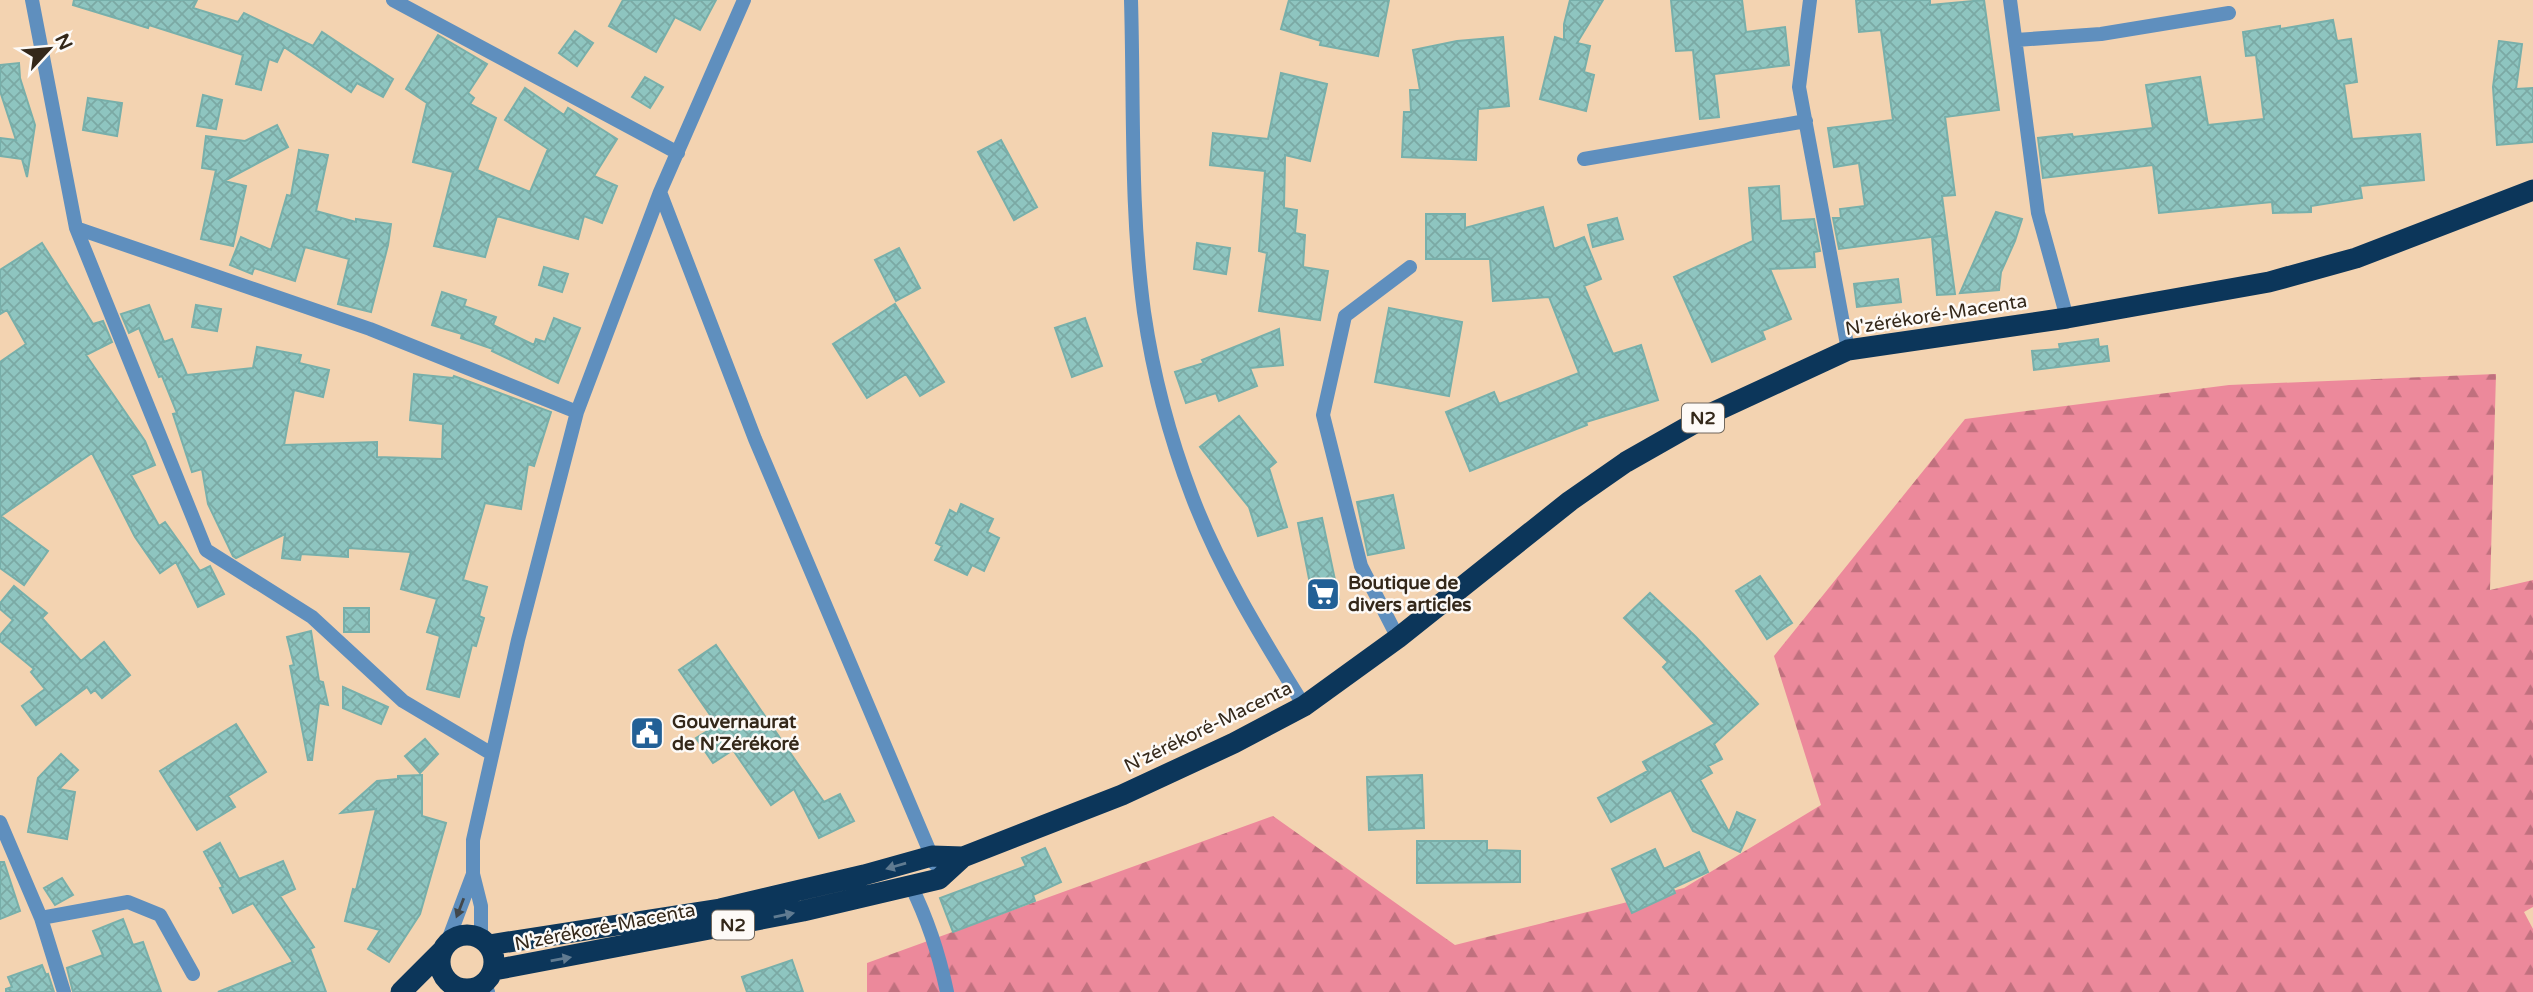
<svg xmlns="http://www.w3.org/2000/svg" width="2533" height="992" font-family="'Varela Round',sans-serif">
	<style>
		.forest { fill: url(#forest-firs) }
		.building { fill: url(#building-cross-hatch); stroke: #78afaa; stroke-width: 2 }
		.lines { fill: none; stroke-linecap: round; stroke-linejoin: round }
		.street { stroke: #5f8fbe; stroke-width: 14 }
		.highway { stroke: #0c365a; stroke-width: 21 }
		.oneway { fill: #607b91 }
		.oneway2 { fill: #41474b }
		.labels { text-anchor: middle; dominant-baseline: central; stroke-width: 5; stroke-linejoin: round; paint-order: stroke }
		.shield { fill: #fdfaf7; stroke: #70675c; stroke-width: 2 }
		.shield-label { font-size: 18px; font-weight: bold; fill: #34281a }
		.street-label { font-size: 19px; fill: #34281a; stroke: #fdfaf7 }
		.poi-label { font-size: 19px; font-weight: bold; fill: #34281a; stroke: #fdfaf7; text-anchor: start }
	</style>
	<defs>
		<pattern id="forest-firs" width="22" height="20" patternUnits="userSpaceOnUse" patternTransform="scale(1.75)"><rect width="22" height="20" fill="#ec899b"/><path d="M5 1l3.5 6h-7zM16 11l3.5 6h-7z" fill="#c0707e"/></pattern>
		<pattern id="building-cross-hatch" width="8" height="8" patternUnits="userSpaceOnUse" patternTransform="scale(1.75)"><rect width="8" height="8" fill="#8ec5c0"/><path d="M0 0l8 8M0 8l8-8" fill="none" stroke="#7ba9a4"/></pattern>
	</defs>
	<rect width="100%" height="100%" fill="#f3d3b1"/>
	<!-- forest -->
	<path class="forest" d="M2496 374 2490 590 2533 580V907L2524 912 2533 929V992H867V963L1273 816 1455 945 1684 888 1821 805 1774 656 1965 419 2229 385Z"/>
	<!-- building -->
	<path class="building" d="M74 0H197L193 8 238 22 244 13 313 46 322 32 393 79 383 97 357 83 351 92 284 47 277 62 269 59 261 90 236 84 243 55 149 25 148 28 73 5Z
		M623 0H716L700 30 675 17 656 52 609 26Z
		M1289 0H1389L1378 56 1320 45 1321 41 1281 29Z
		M1570 0H1603L1577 43 1590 46 1584 72 1594 75 1586 111 1540 99 1555 37 1564 40V24Z
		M1671 0H1742L1746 32 1785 27 1789 65 1714 74 1719 117 1700 119 1693 50 1676 51Z
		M1856 0H1930V5L1984 0 1999 110 1945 117 1955 195 1942 196 1947 235 1839 249 1833 218H1841L1840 209 1865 206 1859 163 1834 167 1828 128 1893 120 1881 30 1859 32Z
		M2333 20 2337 41 2351 39 2357 82 2344 84 2352 139 2420 134 2424 180 2360 186 2362 198 2311 206V212L2273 213 2272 202 2159 213 2153 165 2043 178 2038 138 2072 134 2073 137 2153 128 2146 85 2200 77 2208 125 2264 119 2256 55 2246 56 2243 32 2280 26V29Z
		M575 31 593 43 577 66 559 53Z
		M438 35 487 64 468 93 474 98 470 104 496 118 477 170 530 192 548 149 505 120 525 88 564 115 568 108 617 139 594 176 617 186 602 223 584 216 578 239 497 216 485 257 434 246 453 172 413 162 427 103 406 89Z
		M1503 37 1509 106 1478 109 1476 160 1402 157 1404 112H1411L1410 90H1420L1413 50 1457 41Z
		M2499 41 2522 44 2516 89 2533 88V142L2497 145 2493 87Z
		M19 63 20 78 35 125 27 177 22 159 0 156V138L16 140 0 91V65Z
		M1281 73 1327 84 1310 161 1285 155 1284 208 1297 210 1295 233 1305 235 1303 267 1328 271 1320 320 1259 311 1267 253 1259 251 1265 171 1210 165 1213 133 1268 139Z
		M645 77 663 87 650 108 632 97Z
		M203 95 222 100 216 129 197 126Z
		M88 98 122 103 117 136 83 130Z
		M277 125 288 147 224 181 246 186 233 246 201 239 216 170 202 168 206 136 245 141Z
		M1001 140 1037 207 1014 220 978 152Z
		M299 150 328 155 316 211 356 222V219L391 224 388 245 371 312 338 304 349 259 305 247 295 281 254 268 252 274 230 265 241 237 271 250 287 195 291 196Z
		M1779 186 1781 221 1814 219 1820 251 1814 252 1815 267 1770 269 1791 319 1762 331 1765 339 1712 362 1674 277 1753 241 1749 188Z
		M1543 207 1554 249 1584 237 1601 279 1584 286 1613 354 1641 345 1658 400 1586 422 1587 425 1470 471 1446 412 1494 392 1499 404 1579 373 1549 297 1493 301 1490 259H1426V214H1465V228Z
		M1996 212 2022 219 2015 241 2001 272 1999 290 1960 293Z
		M1617 218 1623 239 1593 247 1588 225Z
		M1947 235 1955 294 1937 295 1932 237Z
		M42 243 93 324 103 321 112 342 86 355 145 441 155 465 131 475 159 526 165 522 200 571 210 566 224 594 198 607 176 562 160 573 135 537 92 453 1 516 48 551 24 585 0 568V362L26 344 7 310 0 314V270Z
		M1197 243 1230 248 1226 274 1194 269Z
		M899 248 920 288 896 301 875 260Z
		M544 267 568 274 562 292 539 285Z
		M1898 279 1901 302 1857 307 1854 284Z
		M442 292 466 300 464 306 496 317 493 325 534 345 536 339 545 342 554 318 580 328 558 383 492 351 493 349 461 338 462 334 432 325Z
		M895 304 944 382 920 396 906 374 867 398 833 344Z
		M149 305 164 342 172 339 187 375 253 368 257 347 301 355 299 363 329 370 323 397 294 390 284 445 377 442V457L442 459 443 424 410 420 414 374 453 378 454 376 551 412 534 466 528 464 521 509 485 503 463 580 487 587 479 616 484 618 476 646 472 645 459 697 427 689 440 636 427 632 437 599 401 589 411 552 348 548V557L301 554 300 560 282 558 285 534 236 558 233 556 208 504 202 469 192 472 173 414 177 413 162 376 159 377 139 328 129 333 121 314Z
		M196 305 221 309 217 331 192 327Z
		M1389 308 1462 322 1449 396 1375 382Z
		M1085 318 1102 366 1072 377 1055 328Z
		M1279 329 1283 365 1250 368 1257 386 1219 401 1216 393 1186 403 1175 372 1204 363 1202 360Z
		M2098 339 2099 347 2107 346 2109 361 2034 370 2032 351 2060 349 2059 344Z
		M1239 416 1276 462 1269 468 1287 527 1258 536 1249 507 1200 447Z
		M1393 495 1404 548 1368 555 1357 502Z
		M961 504 993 519 987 532 999 538 984 571 972 565 967 575 935 560 942 546 936 543 950 510 957 514Z
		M1322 518 1339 599 1314 604 1298 523Z
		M1760 576 1792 623 1767 639 1736 591Z
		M14 586 47 613 42 618 81 661 104 642 130 675 102 698 95 690 91 693 87 687 36 725 22 706 45 689 31 672 34 669 0 641V635L13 620 0 609V603Z
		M1650 593 1696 637 1758 704 1714 744 1722 759 1708 766 1712 773 1700 780 1729 832 1737 812 1755 820 1740 852 1693 831 1671 790 1611 822 1598 798 1648 771 1643 762 1715 724 1663 667 1668 662 1624 618Z
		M344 608H369V632H344Z
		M311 631 319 681 323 682 328 705 319 703 312 760H308L290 666 294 665 287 637Z
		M716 645 824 802 840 794 854 821 819 838 794 789 771 805 733 750 713 763 696 738 717 725 679 670Z
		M343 687 388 707 381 724 343 708Z
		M236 724 266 772 228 796 235 807 197 830 160 771Z
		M425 739 438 754 420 773 405 756Z
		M61 754 78 770 59 789 75 792 67 839 28 832 38 778Z
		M422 775V816L446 823 420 914 389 962 368 949 380 930 345 921 353 889 356 890 376 809 341 813 377 781 398 779V776Z
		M1422 775 1424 828 1369 830 1367 777Z
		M1417 841H1487V850L1520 851V882L1417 883Z
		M220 843 239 879 283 861 295 889 280 896 314 947 310 949 326 992H218L293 962 253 903 233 913 220 888 223 887 204 852Z
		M1045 848 1061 882 1033 895 1035 901 953 932 940 898 1026 866 1022 858Z
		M1655 849 1664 869 1699 852 1708 872 1673 888 1675 893 1632 913 1612 869Z
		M0 862H4L20 911 0 919Z
		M62 878 73 895 55 905 44 888Z
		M123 919 133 945 143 942 161 992H73L67 968 103 955 93 931Z
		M792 960 803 992H747L742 977Z
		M42 965 46 975 48 974 54 992H6V989L12 987 8 977Z"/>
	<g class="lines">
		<!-- street -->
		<path class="street" d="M32 0 76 228 206 550 312 617 403 701 492 754
			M393 0 678 153
			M1131 0C1134 103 1130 209 1144 312 1153 374 1170 438 1192 496 1220 570 1263 639 1304 706
			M1810 0 1799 87 1848 350
			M2010 0 2038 213 2067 318
			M2016 40 2101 34 2229 13
			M1584 159 1806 121
			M660 192 755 439 935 864
			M76 228 370 329 577 412
			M1398 638 1361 566 1323 415 1345 316 1410 267
			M0 822 41 918 64 992
			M911 886C928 920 939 954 947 992
			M41 918 128 902 160 915 193 974
			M481 939V906L473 874V840L518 640 577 412 660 192 744 0
			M447 943 473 874
			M484 984 488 992"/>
		<!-- highway -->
		<path class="highway" d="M440 962a27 27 0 1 1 54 0a27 27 0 1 1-54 0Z
			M489 945 720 909 864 875 932 856 963 857
			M494 970 803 911 939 879 963 857 1122 795 1234 743 1304 706 1398 638 1570 501 1626 462 1714 412 1848 350 2067 318 2269 282 2356 258 2533 190
			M401 992 442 951"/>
	</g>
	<!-- one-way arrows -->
	<defs><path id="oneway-solid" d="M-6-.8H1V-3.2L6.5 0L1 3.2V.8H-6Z" transform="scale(1.75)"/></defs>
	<g class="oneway">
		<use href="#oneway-solid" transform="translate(896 866) rotate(164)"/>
		<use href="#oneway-solid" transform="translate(784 915) rotate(-11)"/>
		<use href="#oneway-solid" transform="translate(561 959) rotate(-10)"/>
	</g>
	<use class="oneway2" href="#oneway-solid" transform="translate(460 908) rotate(111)"/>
	<!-- icons -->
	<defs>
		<g id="supermarket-square" transform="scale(1.75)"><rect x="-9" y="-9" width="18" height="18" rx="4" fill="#226096" stroke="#fdfaf7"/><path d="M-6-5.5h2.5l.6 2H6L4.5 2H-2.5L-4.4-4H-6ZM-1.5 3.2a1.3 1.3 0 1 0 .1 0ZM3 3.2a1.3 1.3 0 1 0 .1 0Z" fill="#fff"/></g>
		<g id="civic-square" transform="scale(1.75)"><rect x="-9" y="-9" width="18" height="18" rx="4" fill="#226096" stroke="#fdfaf7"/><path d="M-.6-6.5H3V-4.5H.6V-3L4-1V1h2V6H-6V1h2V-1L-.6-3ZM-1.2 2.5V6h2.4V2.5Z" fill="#fff"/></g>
	</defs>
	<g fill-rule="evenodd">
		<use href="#supermarket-square" x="1323" y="594"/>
		<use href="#civic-square" x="647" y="733"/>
	</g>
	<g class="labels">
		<!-- shield labels -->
		<g class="shield">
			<rect x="1682" y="403.5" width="42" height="29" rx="5"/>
			<rect x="712" y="910.5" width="42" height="29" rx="5"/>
		</g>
		<g class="shield-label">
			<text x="1703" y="418">N2</text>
			<text x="733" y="925">N2</text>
		</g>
		<!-- street labels -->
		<g class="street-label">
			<text transform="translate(1936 315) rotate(-9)">N'zérékoré-Macenta</text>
			<text transform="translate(1208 727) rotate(-26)">N'zérékoré-Macenta</text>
			<text transform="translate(605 927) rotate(-11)">N'zérékoré-Macenta</text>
		</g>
		<!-- poi labels -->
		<g class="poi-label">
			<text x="1348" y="583">Boutique de<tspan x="1348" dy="22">divers articles</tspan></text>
			<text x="672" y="722">Gouvernaurat<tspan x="672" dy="22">de N'Zérékoré</tspan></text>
		</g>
	</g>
	<!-- north arrow -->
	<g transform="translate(49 49) rotate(64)" stroke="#fdfaf7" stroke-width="5" paint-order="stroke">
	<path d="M0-5L12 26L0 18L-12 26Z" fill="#34281a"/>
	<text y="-10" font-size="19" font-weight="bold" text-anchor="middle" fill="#34281a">N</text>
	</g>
</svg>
